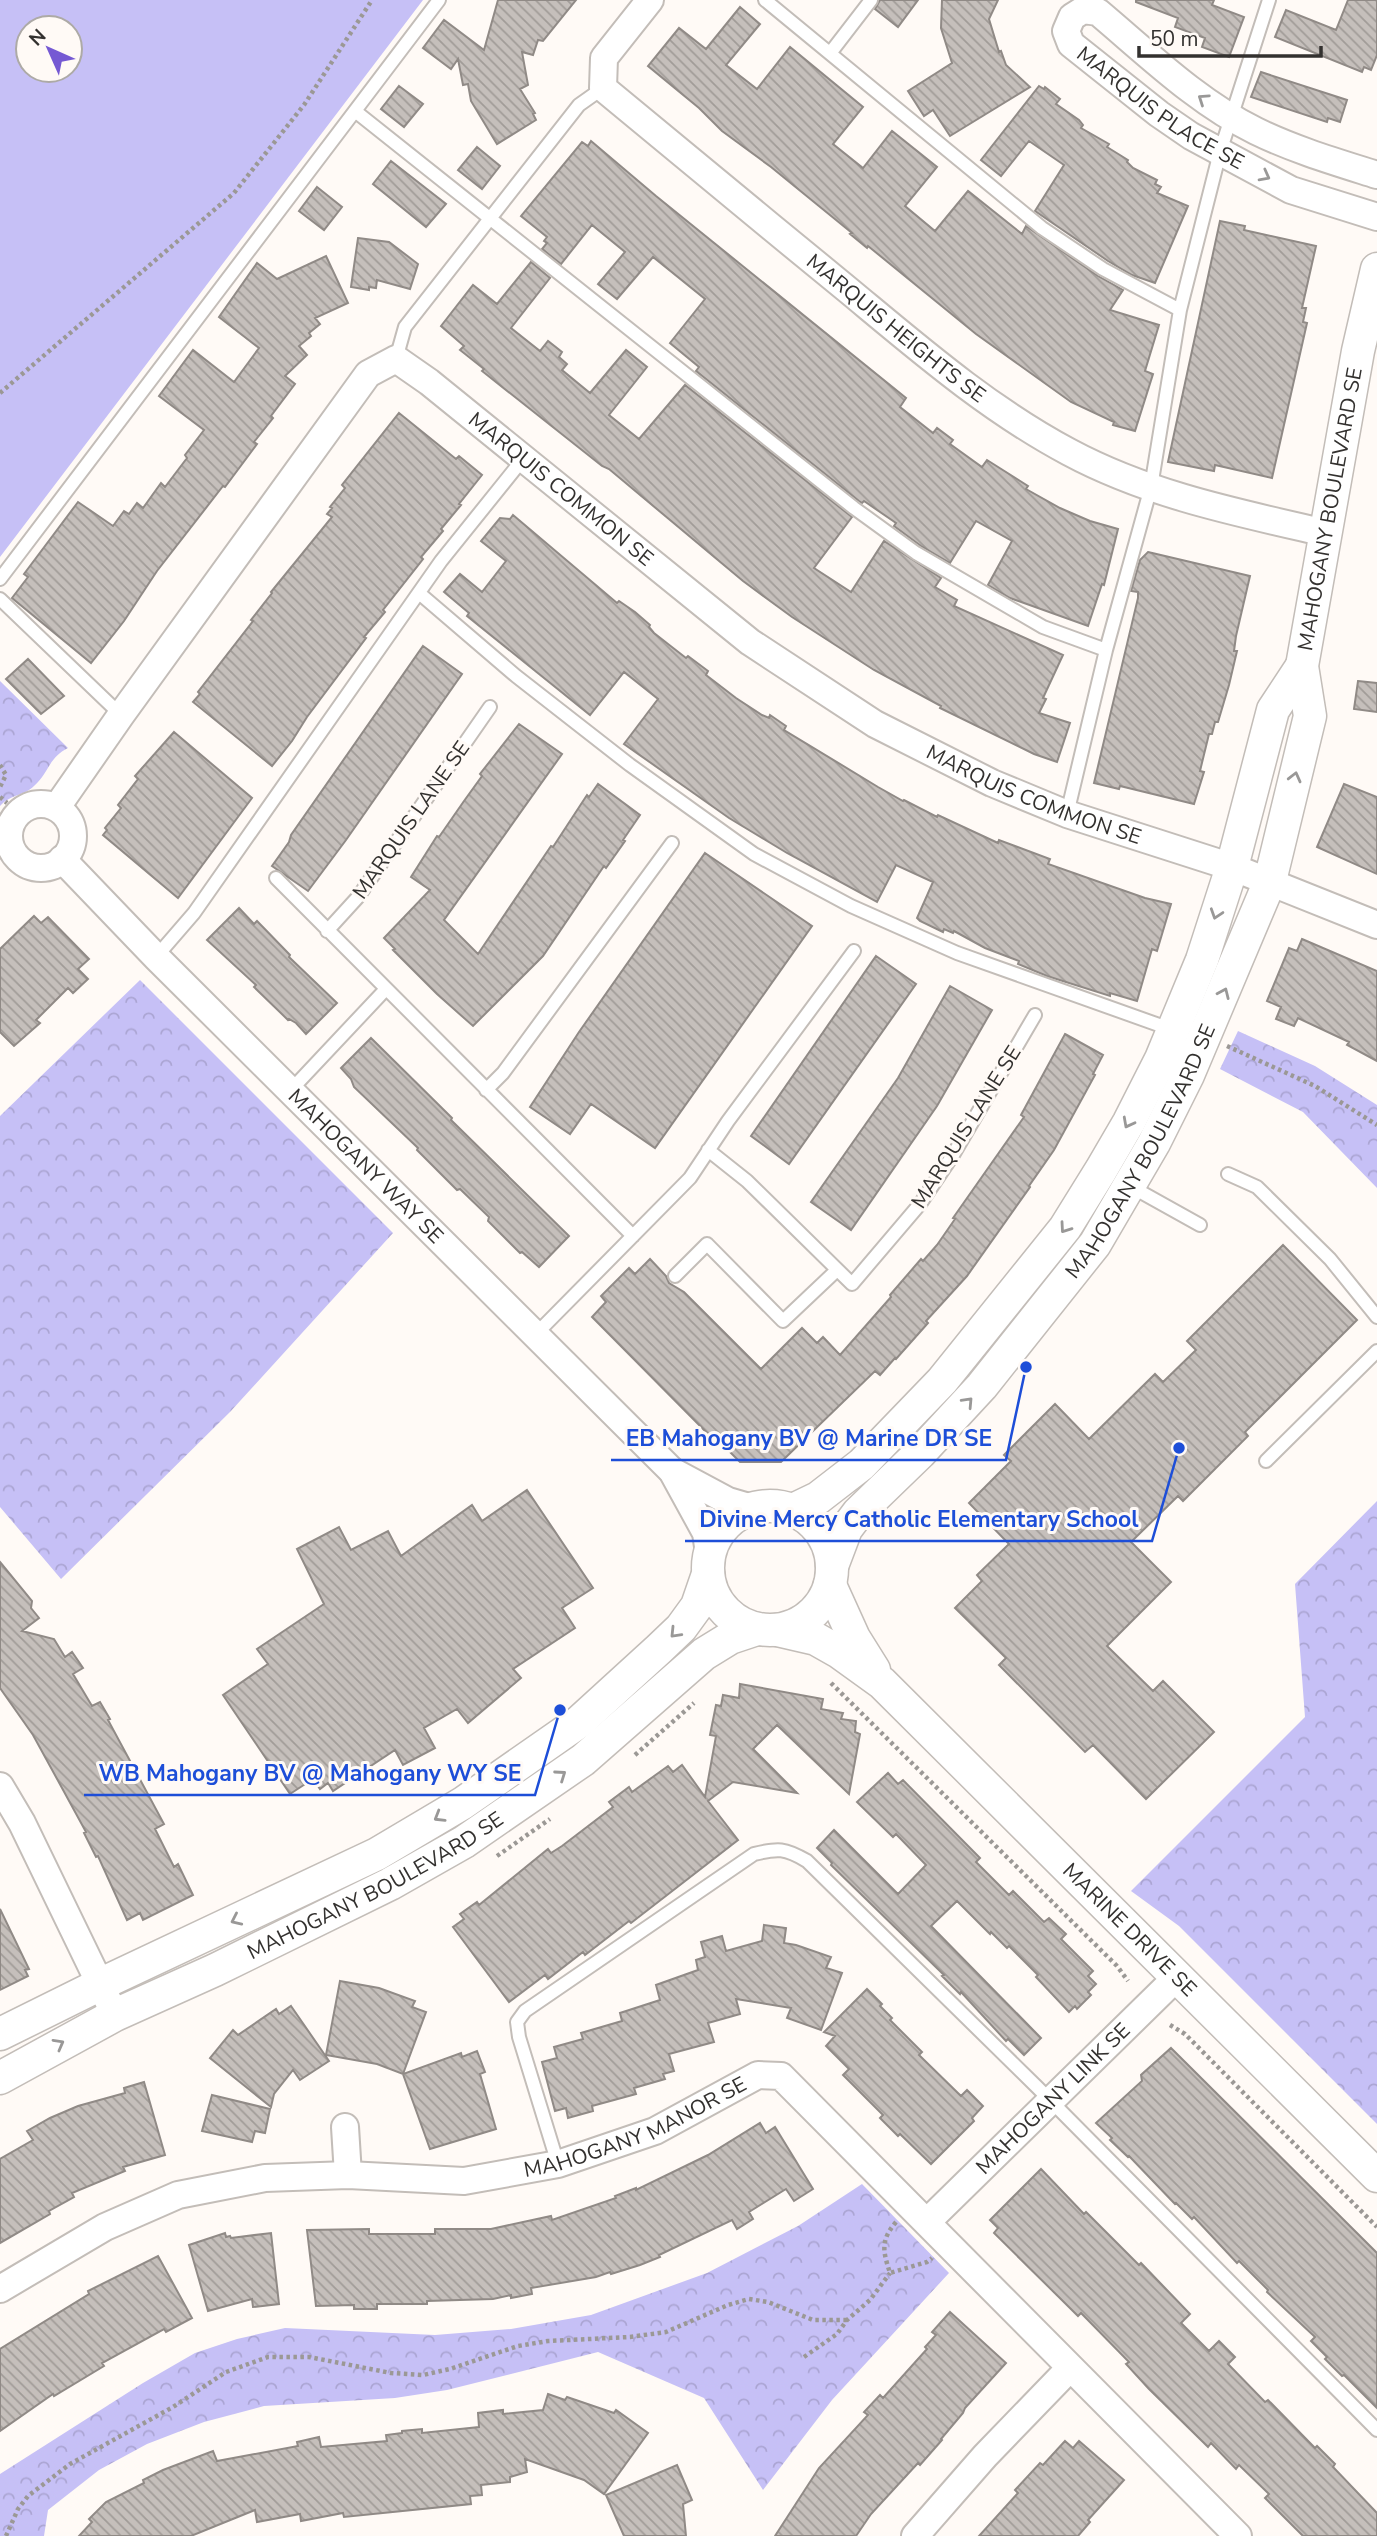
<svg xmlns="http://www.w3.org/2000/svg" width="1377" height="2536" font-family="'Nunito Sans',sans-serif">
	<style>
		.green { fill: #c6c0f6; fill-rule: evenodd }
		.park { fill: url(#park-crowns) }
		.building { fill: url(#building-back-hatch); stroke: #908a86; stroke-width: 2 }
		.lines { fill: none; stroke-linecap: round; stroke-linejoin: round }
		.service-casing { stroke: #c3bdb8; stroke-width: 16 }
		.minor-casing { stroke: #c3bdb8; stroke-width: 30 }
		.tertiary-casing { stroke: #c3bdb8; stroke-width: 35 }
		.path { stroke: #9b9895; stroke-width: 4.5; stroke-dasharray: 3.5 3.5; stroke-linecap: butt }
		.service { stroke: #fff; stroke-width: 12 }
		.minor { stroke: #fff; stroke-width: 26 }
		.tertiary { stroke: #fff; stroke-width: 32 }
		.oneway { stroke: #999897 }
		.labels { text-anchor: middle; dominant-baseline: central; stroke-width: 6; stroke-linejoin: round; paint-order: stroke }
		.street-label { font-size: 21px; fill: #33312f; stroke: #fffaf6 }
		.leader { fill: none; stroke: #1d4ed8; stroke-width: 2.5 }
		.callout-dot { fill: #1d4ed8; stroke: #fffaf6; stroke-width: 2.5 }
		.callout-label { font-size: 23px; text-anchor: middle; font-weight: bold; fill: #1d4ed8; stroke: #fffaf6; stroke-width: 6; stroke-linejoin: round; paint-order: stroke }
	</style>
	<defs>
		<pattern id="park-crowns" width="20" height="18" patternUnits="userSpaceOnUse" patternTransform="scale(1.75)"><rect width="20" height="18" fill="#c6c0f6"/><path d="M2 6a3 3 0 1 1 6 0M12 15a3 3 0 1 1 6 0" fill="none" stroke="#aba5d3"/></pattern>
		<pattern id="building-back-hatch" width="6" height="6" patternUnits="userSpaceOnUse" patternTransform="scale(1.75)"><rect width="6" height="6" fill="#c5bfbb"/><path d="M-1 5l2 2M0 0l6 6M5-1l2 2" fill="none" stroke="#a19c98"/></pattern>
	</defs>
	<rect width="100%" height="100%" fill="#fffaf6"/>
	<!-- green -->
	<path class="green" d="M0 0H423L0 557ZM28 28H70V70H28Z"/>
	<!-- park -->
	<path class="park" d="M0 681 68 748C48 758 49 773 34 786 24 796 11 794 0 806Z
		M140 980 393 1233 230 1412 61 1579 0 1507V1116Z
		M1238 1031 1315 1066 1377 1105V1188L1303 1112 1220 1069Z
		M1377 1501V2124L1179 1926 1131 1891 1305 1717 1295 1584Z
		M862 2184 949 2273 832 2400 763 2490 704 2398 598 2352 447 2390 395 2398 264 2406 204 2422 147 2444 99 2470 48 2510 44 2536H0V2474L143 2383 195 2353 237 2339 285 2328 435 2335 511 2329 591 2315 707 2273 798 2226Z"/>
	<!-- building -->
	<path class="building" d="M498 0H576L543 41 538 40 533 55 522 52 528 85 520 89 535 113 533 114 536 120 497 144 471 101 468 84 463 85 458 59 451 69 423 48 444 20 484 50Z
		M880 0H918L898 27 875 9Z
		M942 0H998L989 19 999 52 1001 51 1006 65 1030 87 950 136 933 110 924 116 908 91 952 63 941 28Z
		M1136 0H1214L1212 5 1244 17 1229 57 1202 47 1205 38 1175 27 1178 18 1136 2Z
		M1348 0H1377V55L1371 70 1364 67 1362 72 1275 37 1286 10 1336 30Z
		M740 7 760 24 726 65 757 89 790 47 863 107 833 144 863 168 892 131 937 167 905 206 935 231 968 191 1022 234 1026 226 1098 276 1123 290 1110 310 1159 325 1145 371 1153 374 1135 431 1113 425 1114 422 1071 402 976 334 868 246 867 248 850 234 852 233 771 167 722 131 699 108 648 66 679 28 706 49Z
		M1261 72 1347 100 1340 122 1328 118 1327 122 1251 97Z
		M399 86 423 104 404 127 381 109Z
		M1039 86 1044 89 1045 87 1060 99 1056 104 1079 120 1083 125 1081 128 1109 144 1107 147 1128 160 1127 162 1133 168 1157 180 1155 184 1161 187 1157 193 1188 206 1155 283 1132 275 1108 261 1035 211 1064 165 1029 141 1001 176 981 160Z
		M591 141 656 196 906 398 900 407 933 433 937 428 953 440 950 444 982 467 987 460 1028 486 1026 489 1060 508 1090 521 1118 529 1104 585 1102 584 1088 626 1010 598 988 585 1012 541 976 521 950 563 921 546 894 526 896 523 864 501 862 503 859 501 696 371 699 367 670 343 705 299 653 257 617 299 598 284 625 252 592 225 561 264 542 249 547 243 544 241 547 237 521 216 582 142 588 146Z
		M477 147 500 166 482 189 458 170Z
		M391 161 446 204 426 227 373 184Z
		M317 187 342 207 324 230 299 211Z
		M1220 221 1245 226 1244 230 1316 246 1302 308H1306L1303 322 1307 323 1272 478 1215 465 1214 471 1168 462Z
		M358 238 389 242 418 264 410 289 377 280 376 288 369 287V290L351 287Z
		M326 256 348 303 315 318 320 324 309 333 311 336 299 346 307 355 285 376 295 384 271 416 273 418 254 442 257 444 225 487 223 486 157 571 124 621 91 663 12 598 28 577 24 574 78 502 113 526 124 511 129 514 137 503 143 508 161 483 165 487 187 458 185 455 204 430 159 396 193 350 234 382 259 348 219 317 257 263 277 279Z
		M531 262 550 278 511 328 540 351 548 341 562 352 559 357 567 364 562 370 590 393 626 350 647 367 609 415 639 439 685 385 852 517 814 568 851 592 884 541 941 578 935 587 957 600 954 606 1063 655 1043 698 1046 699 1039 713 1070 723 1057 762 1034 754 940 708 941 706 874 670 792 617 743 581 609 469 602 466 482 371 484 369 460 350 464 346 441 326 473 285 497 304Z
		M399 413 456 459 459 456 482 475 459 504 461 505 441 529 443 531 421 557 423 559 383 610 385 612 364 637 366 638 307 717 292 741 272 766 193 702 200 694 198 692 253 621 251 620 272 593 271 592 332 517 327 514 332 508 330 507 345 488 342 485Z
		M513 515 617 603 619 601 635 612 650 625 649 627 654 633 686 658 688 656 708 671 706 675 736 698 762 715 769 718 770 715 786 726 784 730 878 787 903 801 904 800 937 817 938 815 998 843 999 840 1050 859 1048 864 1145 898 1171 904 1157 951 1152 949 1137 1001 1110 993V996L1047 976 1018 964 1019 961 985 948 954 931 953 933 944 929 943 932 920 921 917 918 933 882 896 865 877 902 787 853 729 818 624 744 658 699 624 672 590 715 467 616 469 613 444 592 460 574 482 592 506 561 481 541 500 518 510 519Z
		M1148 552 1250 576 1236 636 1234 651H1237L1229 685 1218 722H1215L1212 734H1209L1200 771 1204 772 1194 804 1120 786 1119 789 1094 783 1138 598V592L1131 591 1140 560Z
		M423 646 462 674 346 840 308 891 272 866 289 842 291 835Z
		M28 659 64 696 41 714 6 679Z
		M1358 681 1377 683V712L1354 709Z
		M519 724 562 754 444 920 478 954 551 846 553 847 587 795 589 797 598 784 640 815 623 840 625 841 606 868 604 866 543 956 473 1026 437 994 393 950 395 949 384 938 430 890 411 877 437 836 439 837 464 801 482 776 480 774Z
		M174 732 252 798 178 898 103 835 107 830 105 828 121 808 118 805 138 779 135 776Z
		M1344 784 1377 797V874L1317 847Z
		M705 853 812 926 655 1148 591 1104 570 1134 530 1107 579 1032Z
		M239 908 254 924 257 921 290 955 289 957 337 1003 306 1034 296 1023 289 1019 288 1020 254 987 256 985 207 940Z
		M34 916 41 923 48 917 89 959 78 969 88 979 73 993 68 988 36 1020 40 1023 14 1046 0 1032V949Z
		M1302 939 1377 971V1061L1347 1045 1349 1042 1298 1018 1294 1026 1276 1019 1281 1007 1267 1001 1289 948 1297 951Z
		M876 956 916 984 789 1164 751 1136Z
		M950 986 992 1010 937 1106 851 1230 811 1202 898 1078Z
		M1065 1034 1103 1055 1093 1074 1095 1075 1054 1150 1029 1186 1030 1187 967 1276 926 1321 928 1323 896 1359 895 1358 880 1375 875 1371 781 1462H740L716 1438 714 1440 592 1317 606 1302 601 1296 629 1268 635 1274 650 1259 666 1276 669 1283 684 1292 761 1369 802 1328 817 1343 823 1337 840 1355 891 1297 890 1295 921 1259 923 1261 937 1245 955 1219 953 1218 1024 1117 1021 1115Z
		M371 1038 452 1118 451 1120 569 1236 539 1267 522 1252 520 1253 488 1221 489 1217 460 1189 457 1190 417 1150 418 1148 354 1087 351 1079 341 1068Z
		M1283 1245 1357 1320 1245 1432 1248 1436 1183 1501 1178 1496 1131 1542 1171 1582 1107 1646 1153 1691 1163 1681 1214 1732 1146 1799 1093 1745 1085 1752 999 1665 1006 1658 955 1608 982 1581 977 1575 1009 1544 969 1503 1011 1461 1004 1455 1055 1404 1089 1439 1155 1374 1163 1382 1196 1350 1187 1341Z
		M527 1490 593 1588 562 1608 575 1628 513 1669 521 1678 468 1723 457 1709 424 1728 435 1748 403 1765 395 1750 333 1791 328 1783 320 1789 313 1779 290 1794 223 1695 268 1664 257 1649 324 1604 297 1549 339 1527 351 1550 388 1531 401 1556 472 1505 482 1521Z
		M0 1562 32 1601 31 1608 39 1618 22 1631 54 1639 65 1657 72 1652 83 1668 73 1674 92 1706 100 1702 110 1719 108 1720 164 1824 155 1829 174 1867 178 1864 193 1895 143 1920 140 1913 127 1920 98 1856 96 1857 84 1833 86 1832 62 1788 33 1735 0 1688Z
		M740 1684 823 1699 821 1709 843 1713 841 1719 856 1721 855 1732 860 1734 849 1794 777 1725 753 1749 797 1793 733 1782 708 1801 738 1840 631 1923 629 1921 585 1955 583 1952 548 1979 545 1975 509 2002 453 1927 464 1919 460 1914 477 1902 479 1905 548 1849 551 1853 562 1846 613 1807 609 1802 629 1787 632 1792 668 1766 673 1772 682 1765 705 1797 716 1736 710 1735 716 1705 721 1706 723 1695 739 1698Z
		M888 1773 898 1784 903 1780 980 1858 976 1862 1009 1895 1013 1891 1044 1922 1049 1918 1066 1934 1061 1939 1093 1971 1088 1976 1096 1984 1088 1992 1091 1995 1077 2009 1075 2006 1069 2012 1036 1977 1038 1975 1009 1946 1007 1948 991 1932 990 1934 957 1901 931 1926 1041 2038 1024 2055 1008 2039 1006 2041 961 1992 960 1994 942 1976 944 1975 831 1865 832 1863 817 1848 834 1830 898 1894 926 1865 896 1834 893 1837 857 1802Z
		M0 1909 29 1969 25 1970 28 1976 0 1990Z
		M764 1925 786 1928 784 1943 796 1945 831 1957 826 1968 842 1973 821 2030 787 2018 791 2008 736 1999 740 2014 708 2023 714 2042 669 2054 674 2071 663 2074 665 2079 634 2088 636 2094 592 2106 593 2111 568 2118 566 2108 555 2111 542 2062 557 2058 554 2047 583 2039 581 2033 622 2021 620 2013 660 2000 656 1985 698 1970 696 1960 705 1957 701 1942 722 1936 726 1951 762 1941Z
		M340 1981 379 1988 415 2001 412 2007 426 2012 403 2074 377 2064 326 2055Z
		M867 1989 882 2004 880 2006 892 2018 890 2020 922 2052 919 2055 961 2096 967 2090 983 2106 972 2118 974 2121 931 2164 900 2134 898 2136 880 2118 883 2115 843 2075 849 2069 826 2046 835 2036 824 2032Z
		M291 2006 329 2061 300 2080 293 2070 274 2094 271 2107 210 2058 233 2030 238 2035 276 2009 279 2014Z
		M1171 2048 1377 2253V2408L1344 2375 1342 2376 1325 2359 1327 2357 1311 2341 1315 2337 1267 2292 1268 2290 1239 2261 1237 2263 1194 2217 1192 2219 1176 2203 1175 2204 1129 2156 1128 2157 1110 2140 1112 2138 1096 2123 1142 2081 1141 2075Z
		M477 2051 485 2072 480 2074 496 2129 430 2149 403 2074 461 2053 462 2057Z
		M144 2082 165 2155 123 2167 125 2171 72 2193 74 2197 49 2211 50 2214 0 2243V2159L33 2140 27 2131 50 2118 78 2106 125 2093 124 2088Z
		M212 2095 270 2109 265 2133 255 2131 252 2142 202 2131Z
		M760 2123 766 2133 775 2127 813 2189 794 2201 786 2189 749 2212 753 2219 737 2229 732 2220 659 2255 660 2257 640 2265 611 2274 610 2272 596 2277 531 2288 532 2294 511 2298V2295L493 2299 427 2301V2304H377V2309H354V2305L316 2306 307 2230 369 2229V2234H435V2229H491L551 2216 552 2220 616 2198 615 2196 636 2188V2190L708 2155Z
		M1041 2169 1084 2214 1086 2212 1139 2265 1141 2263 1190 2314 1181 2323 1209 2351 1219 2341 1235 2357 1228 2364 1265 2402 1268 2400 1315 2448 1317 2446 1335 2464 1333 2467 1377 2513V2536H1303L1265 2498 1269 2494 1239 2465 1236 2469 1211 2443 1208 2447 1149 2389 1126 2364 1129 2362 1081 2313 1078 2316 994 2233 998 2228 990 2220Z
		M225 2233 226 2237 230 2236 231 2238 271 2233 279 2304 253 2307 252 2299 208 2311 189 2245Z
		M158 2256 192 2318 166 2332 164 2329 102 2363 104 2366 54 2396 53 2394 0 2431V2349L89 2294 88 2291Z
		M950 2312 1006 2363 965 2408 963 2413 941 2439 942 2440 920 2465 918 2463 871 2514 856 2536H775L819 2468 868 2415 864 2412 880 2395 883 2398 927 2349 925 2347 936 2335 932 2332Z
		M548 2394 565 2400 567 2397 614 2413 616 2410 648 2433 604 2494 584 2480 525 2459 527 2472 510 2477V2482L481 2485 482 2495 470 2496 471 2504 344 2517 343 2513 301 2521 300 2514 257 2522 255 2510 191 2536H79L92 2522 89 2519 106 2502 144 2483 143 2480 163 2470 213 2451 217 2461 298 2446 297 2442 319 2437 321 2447 387 2441 386 2435 402 2433V2431L422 2429V2433L479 2427 478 2413 503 2410V2414L543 2410Z
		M1065 2441 1073 2448 1079 2441 1124 2480 1088 2520 1090 2522 1078 2536H979L1018 2493 1015 2490 1040 2463 1043 2465Z
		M677 2465 692 2500 683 2504 686 2536H624L606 2495Z"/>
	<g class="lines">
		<!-- service casing -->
		<g class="service-casing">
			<path id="service" d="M765 0 1042 228 1103 269 1180 310
				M831 52 871 0
				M355 111 854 508 916 553 1043 627 1106 650
				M396 359 405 327 579 105 603 88
				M0 579 439 0
				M419 593 516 676 630 765 754 854 851 906 957 953 1173 1030
				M0 599 121 715
				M1067 814 1106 650 1151 487 1180 310 1220 152 1269 0
				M276 878 633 1236
				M327 931 358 897 490 707
				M156 957 194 913 441 561 523 459
				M486 1090 503 1073 672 843
				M290 1091 385 990
				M708 1150 747 1181 852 1284 920 1204 953 1155 1035 1015
				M1228 1174 1257 1187 1330 1259 1377 1317
				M1130 1186 1200 1225
				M675 1276 707 1244 783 1321 837 1270
				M536 1334 690 1178 728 1121 854 951
				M1266 1461 1377 1351
				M558 2164 519 2037 517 2022 525 2011 754 1854C778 1848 785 1848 807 1861L1037 2087 1377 2430"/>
		</g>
		<!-- minor casing -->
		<g class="minor-casing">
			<g id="minor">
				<path id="s1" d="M650 0 604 58 603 88C684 155 766 223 848 290 918 348 988 409 1069 452 1149 495 1239 513 1326 533"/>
				<path id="s2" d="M1377 175C1336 162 1295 150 1256 131 1197 102 1148 54 1098 12L1083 10 1072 17 1066 31 1071 44 1159 114 1191 136 1291 190 1377 217"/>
				<circle cx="41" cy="836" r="32"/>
				<path id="s3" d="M57 807 121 715 368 374 396 359 429 382 750 642 875 724 992 783 1067 814 1232 867 1377 925"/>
				<path id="s4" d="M62 859 156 957 672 1471 706 1533 709 1553"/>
				<path d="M672 1471 728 1501 752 1508"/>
				<path d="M0 1786 22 1823 115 2015"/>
				<path d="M345 2127 348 2175"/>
				<path id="s5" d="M928 2221 1177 1977"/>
				<path id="s6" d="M0 2289 105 2227 178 2195 265 2178 348 2175 464 2181 558 2164 655 2131 758 2075 781 2076C934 2228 1085 2383 1238 2536"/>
				<path d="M915 2536 985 2456 1070 2368"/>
			</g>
		</g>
		<!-- tertiary casing -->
		<g class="tertiary-casing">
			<g id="tertiary">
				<circle cx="770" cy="1568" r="62"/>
				<path d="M793 1510 818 1498 862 1464 942 1381 1065 1228 1101 1170 1129 1122 1161 1059 1202 960 1232 867 1273 710 1302 666"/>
				<path id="s7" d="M832 1566 846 1529 858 1513 920 1453 982 1386 1095 1244 1154 1143 1188 1075 1270 881 1310 716 1302 666 1358 351 1377 269"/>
				<path d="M830 1585 854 1638 874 1670"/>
				<path id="s8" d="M777 1630 816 1639 839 1652 882 1683 1377 2176"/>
				<path d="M0 2034 99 1985 377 1854 463 1803 579 1722 659 1649 681 1628 697 1606 708 1574"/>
				<path id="s9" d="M0 2078 115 2015 215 1970 390 1884 464 1842 583 1760 704 1654 730 1638 757 1629"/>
			</g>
		</g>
		<!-- path -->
		<path class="path" d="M0 393 234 193 304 105 372 0
			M0 765 6 775 0 787
			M0 797 7 803
			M1227 1046 1315 1086 1377 1125
			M831 1683 1117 1966 1128 1981
			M635 1755 694 1703
			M497 1856 550 1819
			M1170 2025 1185 2034 1377 2227
			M896 2222C880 2241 883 2251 890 2273L927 2262 932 2258
			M804 2357 837 2334 847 2320 870 2300 890 2273
			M6 2536 18 2509 28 2496 70 2464 173 2407 226 2372 268 2357H309L391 2373 423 2375 450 2369 518 2346 548 2341 630 2337 666 2332 728 2305 749 2299 768 2302 813 2320H847"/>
		<!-- service -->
		<use href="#service" class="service"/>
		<!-- minor -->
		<use href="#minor" class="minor"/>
		<!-- tertiary -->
		<use href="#tertiary" class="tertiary"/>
	</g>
	<!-- one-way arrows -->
	<defs><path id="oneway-chevron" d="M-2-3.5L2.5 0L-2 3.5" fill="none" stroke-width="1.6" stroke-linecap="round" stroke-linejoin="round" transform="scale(1.75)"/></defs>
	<g class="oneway">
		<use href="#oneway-chevron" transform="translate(1203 99) rotate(-146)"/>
		<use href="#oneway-chevron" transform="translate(1265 176) rotate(28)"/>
		<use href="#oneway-chevron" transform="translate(1295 777) rotate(-76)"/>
		<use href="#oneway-chevron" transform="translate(1216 914) rotate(108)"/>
		<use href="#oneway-chevron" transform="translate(1224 993) rotate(-66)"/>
		<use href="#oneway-chevron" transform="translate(1128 1123) rotate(118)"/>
		<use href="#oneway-chevron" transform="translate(1065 1228) rotate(125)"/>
		<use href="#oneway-chevron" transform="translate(968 1402) rotate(-47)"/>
		<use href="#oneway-chevron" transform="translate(675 1633) rotate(134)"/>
		<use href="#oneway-chevron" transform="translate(561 1775) rotate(-35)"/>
		<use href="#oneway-chevron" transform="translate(439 1817) rotate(149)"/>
		<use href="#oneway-chevron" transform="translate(236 1920) rotate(155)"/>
		<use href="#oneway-chevron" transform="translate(59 2044) rotate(-29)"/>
	</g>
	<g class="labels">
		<!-- street labels -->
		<g class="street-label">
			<text stroke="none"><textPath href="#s2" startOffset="495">MARQUIS PLACE SE</textPath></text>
			<text stroke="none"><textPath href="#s1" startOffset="483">MARQUIS HEIGHTS SE</textPath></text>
			<text stroke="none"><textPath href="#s3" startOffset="775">MARQUIS COMMON SE</textPath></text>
			<text stroke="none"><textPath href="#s7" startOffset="1202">MAHOGANY BOULEVARD SE</textPath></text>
			<text stroke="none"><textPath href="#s3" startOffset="1342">MARQUIS COMMON SE</textPath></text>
			<text transform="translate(411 820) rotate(-55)">MARQUIS LANE SE</text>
			<text transform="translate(966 1127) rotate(-58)">MARQUIS LANE SE</text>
			<text stroke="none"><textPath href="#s7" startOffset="522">MAHOGANY BOULEVARD SE</textPath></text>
			<text stroke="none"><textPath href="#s4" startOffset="432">MAHOGANY WAY SE</textPath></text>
			<text stroke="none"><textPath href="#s9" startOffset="422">MAHOGANY BOULEVARD SE</textPath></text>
			<text stroke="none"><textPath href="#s8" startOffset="469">MARINE DRIVE SE</textPath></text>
			<text stroke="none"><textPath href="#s5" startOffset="175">MAHOGANY LINK SE</textPath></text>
			<text stroke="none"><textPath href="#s6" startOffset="670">MAHOGANY MANOR SE</textPath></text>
		</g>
	</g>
	<!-- callouts -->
	<path class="leader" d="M1026 1367L1006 1460H611M1179 1448L1152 1541H685M560 1710L535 1795H84"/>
	<g class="callout-dot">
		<circle cx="1026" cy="1367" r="7"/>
		<circle cx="1179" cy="1448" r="7"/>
		<circle cx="560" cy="1710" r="7"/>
	</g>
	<g class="callout-label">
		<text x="809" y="1446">EB Mahogany BV @ Marine DR SE</text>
		<text x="919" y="1527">Divine Mercy Catholic Elementary School</text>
		<text x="310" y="1781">WB Mahogany BV @ Mahogany WY SE</text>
	</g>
	<!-- north arrow -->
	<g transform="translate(49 49) rotate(315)"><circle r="33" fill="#fffaf6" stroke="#adaaa6" stroke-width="2"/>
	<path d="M0-5L12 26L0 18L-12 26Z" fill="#7559d3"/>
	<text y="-10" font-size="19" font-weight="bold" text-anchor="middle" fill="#33312f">N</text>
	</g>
	<!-- scale -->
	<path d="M1139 46v10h182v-10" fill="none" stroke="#33312f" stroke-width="3.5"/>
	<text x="1150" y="46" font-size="21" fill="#33312f" stroke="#fffaf6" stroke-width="5" paint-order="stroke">50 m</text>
</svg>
